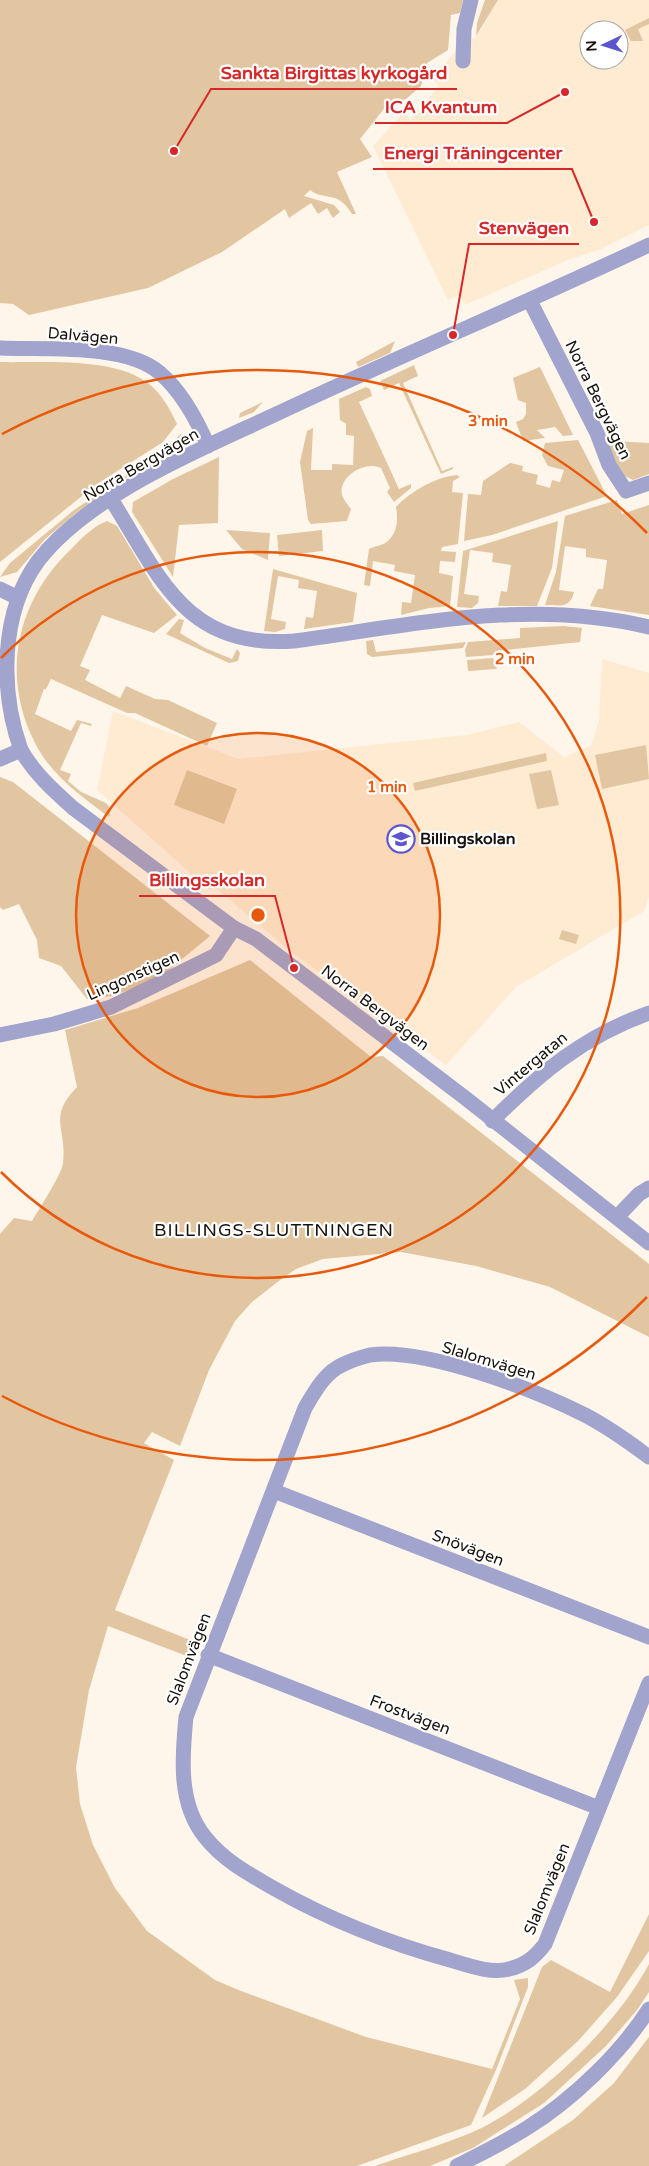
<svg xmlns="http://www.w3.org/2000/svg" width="649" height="2166" font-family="'Varela Round',sans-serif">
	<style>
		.built { fill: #feebd1; fill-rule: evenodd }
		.green { fill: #e1c6a1 }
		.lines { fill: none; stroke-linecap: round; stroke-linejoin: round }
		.minor { stroke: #a1a4cd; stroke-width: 15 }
		.tertiary { stroke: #a1a4cd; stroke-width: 15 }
		.ring { fill: none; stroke: #e8590c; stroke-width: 2.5 }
		.labels { text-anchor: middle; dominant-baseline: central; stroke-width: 4.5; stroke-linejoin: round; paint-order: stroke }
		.street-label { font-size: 16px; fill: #18130c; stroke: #fff }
		.poi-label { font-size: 16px; font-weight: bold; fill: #18130c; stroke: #fff; text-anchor: start }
		.neighbourhood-label { font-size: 18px; letter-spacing: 1px; fill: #18130c; stroke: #fff }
		.centre { fill: #e8590c; stroke: #fff; stroke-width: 2.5 }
		.ring-label { font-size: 15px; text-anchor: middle; font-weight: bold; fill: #e8590c; stroke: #fff; stroke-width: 4.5; stroke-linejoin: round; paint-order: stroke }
		.leader { fill: none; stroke: #d62828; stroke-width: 2 }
		.callout-dot { fill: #d62828; stroke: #fff; stroke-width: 2 }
		.callout-label { font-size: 18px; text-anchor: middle; font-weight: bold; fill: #d62828; stroke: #fff; stroke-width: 4.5; stroke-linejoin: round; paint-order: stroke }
	</style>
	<rect width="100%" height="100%" fill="#fef6ea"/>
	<!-- built -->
	<path class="built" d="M498 0H649V225L599 250 570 259 465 305 460 295 448 300 373 146 403 113 411 119 439 86 433 80 456 50 477 36ZM589 30H619V60H589Z
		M602 659 649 673V897L644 911 516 987 446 1065 289 950 218 890 208 889 97 790 113 711 238 759 467 735 519 722 564 757 591 746 599 721Z"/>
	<!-- green -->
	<path class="green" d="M0 0H463L460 13 451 15 448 50 427 63 421 86 406 99 387 105 360 139 372 157 337 172 356 214H352C337 189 326 202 310 190L304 196 334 205 340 212 333 218 327 208 318 214 311 203 289 218 285 209 222 252 148 288 29 315 13 304 0 303Z
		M485 0H498L476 36 477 23Z
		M649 18V24L638 29 643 41H631L625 30Z
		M395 341 390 353 358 367 356 362Z
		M0 362C42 363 110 357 145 381 160 391 169 407 177 424L163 442 97 484 0 562Z
		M414 365 418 376 403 383 442 471 453 467V469L441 474 399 383 384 390 380 381Z
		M540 367 573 435 563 436 555 427 537 430 545 438 523 441 516 422 523 419 526 414V403L518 400 513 378Z
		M366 387 370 389 372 396 359 402 399 489 411 484V488L394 502 387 492 390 488 381 468C366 460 338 476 342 495 343 499 348 505 351 509L347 521 311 524 308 520 300 462 307 431 313 428 311 470H332V464L353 465 354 436 346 435V424L340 420 339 399Z
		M263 402 254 412 239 418 240 413Z
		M182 433 176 447 168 454 128 477 76 513 45 539 17 572 0 577 10 563 74 510 159 454Z
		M578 440 607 496 492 535 464 541 468 494 481 495 483 481 510 463 523 466 522 471 538 475 536 484 550 488 552 480 560 482 564 470 548 466 542 455 545 443Z
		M614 441 649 443V474L633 480 621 474 608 448Z
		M219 457 218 523 179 525 173 577 132 512 133 502 173 479Z
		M457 475 460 477 453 481 452 492 463 493 458 544 442 547 441 551 456 552 455 562 440 561 439 573 453 576 450 606 429 608 401 615 402 602 411 603 415 575 394 571 395 565 373 561 370 586 364 585 369 549C375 546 384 545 388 541 398 532 398 518 396 507 411 491 436 477 457 475Z
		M617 500 622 514 649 505V615L590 606 598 589H603L607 560 586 557V549L565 546 559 590 574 592C570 609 560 605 545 605L556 572 565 516Z
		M107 521 117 526 155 589 177 615 154 633 102 615 80 666 90 670 85 680 120 698 126 686 155 699 168 700 217 723 207 746 135 713H127L51 679 46 689H44L35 714 71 731 77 720 92 724 91 726 81 723 60 770 71 774 68 781 81 792 106 803 111 809 109 817C81 796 51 775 35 743 0 674 17 601 71 549 81 539 93 526 107 521Z
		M558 521 552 568 537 606H498L501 591 507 592 511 565 492 562 493 553 470 550 464 594 479 596 478 603 472 608 457 607 463 551Z
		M226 530 270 533 268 560 242 549Z
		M322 530 323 551 279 556 277 535Z
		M273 569 357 593 353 622 304 629 306 617 313 618 317 591 298 588 299 580 278 576 271 619 286 622 285 629 275 632 264 631Z
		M179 619 184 620 180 633 205 648 232 659 237 649 240 653 238 661 229 663 166 634Z
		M564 626 582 628 580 642 496 651 493 655 466 657 465 650 468 642 520 638V628Z
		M373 640 376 652 466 642 463 648 372 657 367 654 366 641Z
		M493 658 497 669 468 671 467 660Z
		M646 745 649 779 602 789 595 755Z
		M546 753 547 761 415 791 413 783Z
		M187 770 237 789 224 824 174 805Z
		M551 770 559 805 537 809 529 774Z
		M0 777 13 782 210 936 158 979 112 996 87 999 61 966 39 958 37 940 19 904 3 910 0 907Z
		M562 930 579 935 576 944 559 939Z
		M250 960 371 1057 383 1056 649 1264V1337L550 1287 476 1266 401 1252 323 1259 296 1269 280 1280 252 1302 235 1321 209 1370 180 1446 152 1432 144 1443 174 1460 115 1610 200 1644 192 1658 108 1626 89 1690 76 1767 80 1804 93 1845 115 1888 147 1931 215 1980 241 1991 366 2037 492 2069 520 1999 514 1980 528 1978V1987L496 2070 471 2125 357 2166H0V1234L14 1218 32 1221C39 1209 62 1174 63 1163 67 1127 47 1118 77 1087L65 1030 138 1008Z
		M649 1914V1951L617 1997 578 2041 525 2089 482 2118 542 1967 551 1960 610 1992Z
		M649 1964V1992L637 2010 606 2046 544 2103 473 2148 430 2166H375C409 2154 458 2141 489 2124 547 2092 618 2023 649 1964Z
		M649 2037V2166H504L573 2120 614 2083Z"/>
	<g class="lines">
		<!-- minor -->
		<path class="minor" d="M463 61 464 29 471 0
			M530 301 597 433 609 465 626 491 649 483
			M111 499C160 577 185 649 294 641 412 625 530 598 649 627
			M0 589 16 597
			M0 759 21 750
			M0 1035 54 1024 111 1007 216 955 234 928
			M492 1121C540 1073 584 1036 649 1013
			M617 1217 639 1194 649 1188
			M649 1457C629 1442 608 1427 585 1415 535 1390 425 1347 370 1355 362 1357 352 1360 344 1364 325 1372 315 1391 305 1408L186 1717C182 1757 178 1804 205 1837 224 1861 249 1874 275 1889 330 1920 388 1943 450 1960 467 1965 491 1974 509 1969 526 1965 535 1957 545 1944L649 1683
			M274 1491 649 1637
			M208 1655 599 1808
			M457 2166C480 2154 505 2142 527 2128 572 2100 621 2053 649 2009"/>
		<!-- tertiary -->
		<path class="tertiary" d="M649 245C524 304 397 357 272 416 197 451 89 495 38 561 0 613 0 691 21 750 34 773 53 790 73 808L234 928 256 939 464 1097 649 1243
			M0 348C45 350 125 343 160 373 182 392 197 420 208 446"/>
	</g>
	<!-- distance rings -->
	<circle cx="258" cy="915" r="182" fill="#e8590c" fill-opacity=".12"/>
	<g class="ring">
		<circle cx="258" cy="915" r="182"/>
		<path d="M1 658A363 363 0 1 1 1 1172"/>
		<path d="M647 1297A545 545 0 0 1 2 1396M2 434A545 545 0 0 1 647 533"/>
	</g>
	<!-- icons -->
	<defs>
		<g id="school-ring" transform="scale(1.4375)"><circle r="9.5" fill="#fff" stroke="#5c55cd" stroke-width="1.5"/><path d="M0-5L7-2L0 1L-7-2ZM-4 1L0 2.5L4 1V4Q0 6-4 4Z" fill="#5c55cd"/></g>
	</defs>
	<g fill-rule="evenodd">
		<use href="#school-ring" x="401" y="839"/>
	</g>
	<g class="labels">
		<!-- street labels -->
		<g class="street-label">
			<text transform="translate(83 336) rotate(5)">Dalvägen</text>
			<text transform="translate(598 400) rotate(64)">Norra Bergvägen</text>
			<text transform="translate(141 465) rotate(-30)">Norra Bergvägen</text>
			<text transform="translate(133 976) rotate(-24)">Lingonstigen</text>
			<text transform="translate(375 1008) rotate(37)">Norra Bergvägen</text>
			<text transform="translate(531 1064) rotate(-40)">Vintergatan</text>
			<text transform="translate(489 1361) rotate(17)">Slalomvägen</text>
			<text transform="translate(468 1548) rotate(21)">Snövägen</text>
			<text transform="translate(189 1659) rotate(-69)">Slalomvägen</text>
			<text transform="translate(410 1715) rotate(21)">Frostvägen</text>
			<text transform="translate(547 1889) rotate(-68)">Slalomvägen</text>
		</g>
		<!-- poi labels -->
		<g class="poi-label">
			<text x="420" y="839">Billingskolan</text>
		</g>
		<!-- neighbourhood labels -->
		<g class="neighbourhood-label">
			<text x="274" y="1230">BILLINGS-SLUTTNINGEN</text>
		</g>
	</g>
	<circle cx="258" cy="915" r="8" class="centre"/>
	<g class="ring-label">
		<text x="488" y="426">3 min</text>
		<text x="515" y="664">2 min</text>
		<text x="387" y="792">1 min</text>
	</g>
	<!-- callouts -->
	<path class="leader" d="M174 151L211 89H457M565 92L507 123H375M594 222L572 169H373M453 335L469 244H579M294 968L275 896H139"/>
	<g class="callout-dot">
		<circle cx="174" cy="151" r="5"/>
		<circle cx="565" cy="92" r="5"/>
		<circle cx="594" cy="222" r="5"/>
		<circle cx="453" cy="335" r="5"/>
		<circle cx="294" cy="968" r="5"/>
	</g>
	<g class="callout-label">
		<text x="334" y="79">Sankta Birgittas kyrkogård</text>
		<text x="441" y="113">ICA Kvantum</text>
		<text x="473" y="159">Energi Träningcenter</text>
		<text x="524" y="234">Stenvägen</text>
		<text x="207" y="886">Billingsskolan</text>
	</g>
	<!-- north arrow -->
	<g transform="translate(604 45) rotate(266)"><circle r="24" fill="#ffffff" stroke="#a3a19e"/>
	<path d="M0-4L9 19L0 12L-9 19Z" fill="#5c55cd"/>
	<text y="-8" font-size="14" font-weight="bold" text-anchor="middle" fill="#18130c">N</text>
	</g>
</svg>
